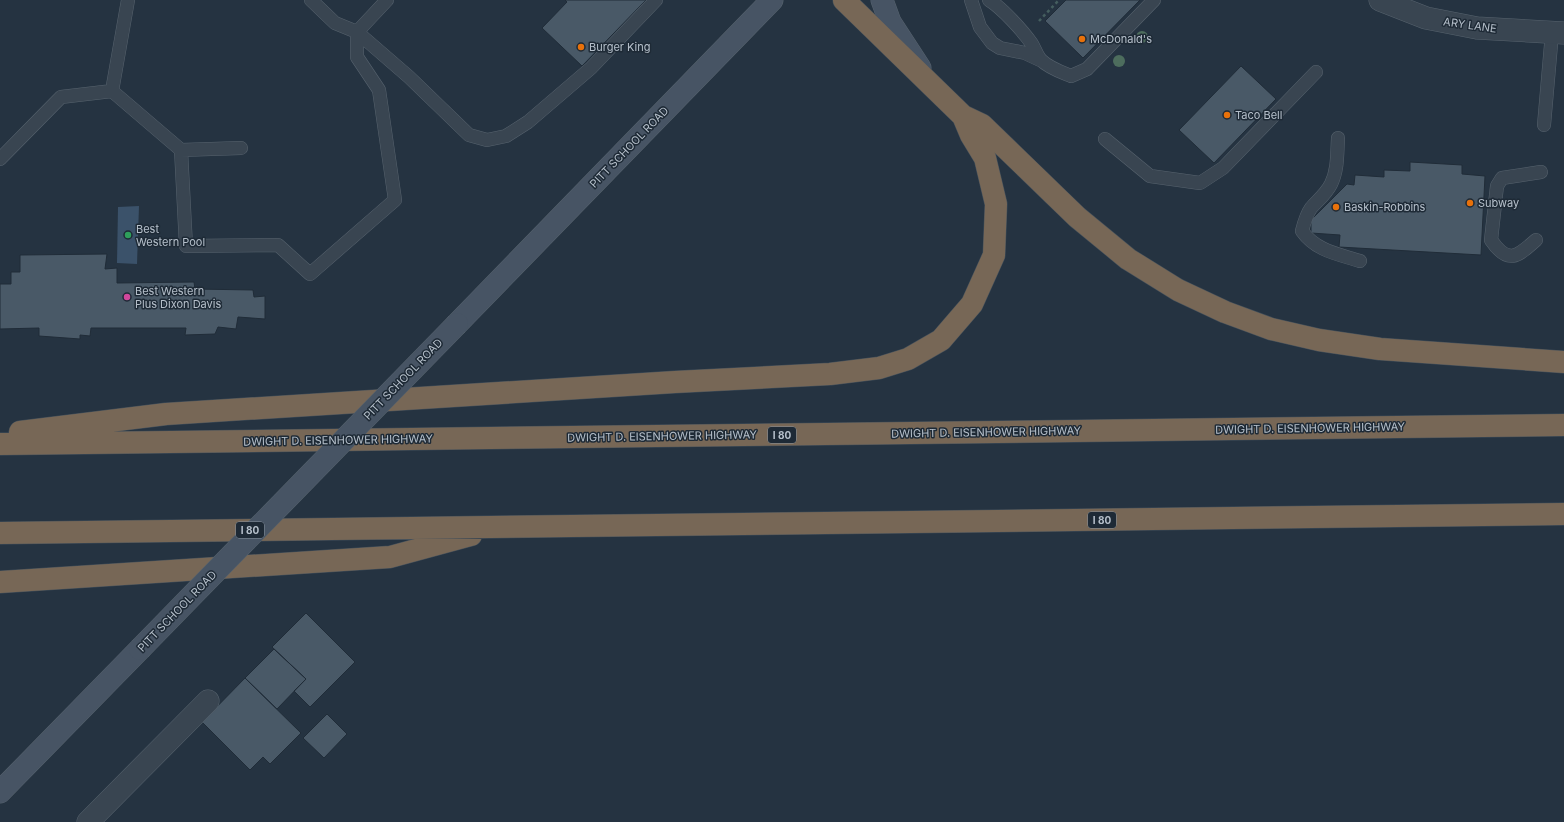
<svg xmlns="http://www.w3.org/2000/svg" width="1564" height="822" font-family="Inter,sans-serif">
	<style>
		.water { fill: #3b526a }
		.building { fill: #495967; stroke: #202c38 }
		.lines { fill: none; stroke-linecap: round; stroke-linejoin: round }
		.lane-casing { stroke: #57636e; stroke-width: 14 }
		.street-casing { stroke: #57636e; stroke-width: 23 }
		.secondary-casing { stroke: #57636e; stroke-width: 23 }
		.highway-casing { stroke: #44505b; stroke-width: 23 }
		.path { stroke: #455e5f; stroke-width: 2.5; stroke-dasharray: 3 3; stroke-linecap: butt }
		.lane { stroke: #394551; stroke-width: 13 }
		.street { stroke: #394551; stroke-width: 22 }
		.secondary { stroke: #475464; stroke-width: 22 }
		.highway { stroke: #776756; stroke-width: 22 }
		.secondary-bridge-casing { stroke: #57636e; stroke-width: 23; stroke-linecap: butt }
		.secondary-bridge { stroke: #475464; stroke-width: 22 }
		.tree { fill: #4d6d5d }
		.food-dot { fill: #e8710a; stroke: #1e2a36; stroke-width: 1.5 }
		.leisure-dot { fill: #2e9e5b; stroke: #1e2a36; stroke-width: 1.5 }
		.hotel-dot { fill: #d1479c; stroke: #1e2a36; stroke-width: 1.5 }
		.labels { text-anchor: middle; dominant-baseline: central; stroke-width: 3; stroke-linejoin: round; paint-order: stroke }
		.shield { fill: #1e2a36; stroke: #88939e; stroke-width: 1 }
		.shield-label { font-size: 10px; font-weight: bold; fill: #b6c0cb }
		.street-label { font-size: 11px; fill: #b6c0cb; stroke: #1e2a36 }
		.poi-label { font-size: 11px; fill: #b6c0cb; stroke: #1e2a36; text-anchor: start }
	</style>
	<rect width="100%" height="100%" fill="#253341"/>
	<!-- water -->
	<path class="water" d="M139 206 137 264 117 263 118 207Z"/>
	<!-- building -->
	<path class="building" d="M565 0H646L582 66 542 28 567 2Z
		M1066 0H1140L1083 58 1045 21Z
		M1241 66 1276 99 1214 163 1179 130Z
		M1410 162 1462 165V174L1485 176 1481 255 1339 247 1340 235 1311 233V220L1347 184 1354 185 1355 175 1384 177V170L1410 171Z
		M107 254 105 269 117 268V283L194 282 195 289 253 290 254 297 265 296V319L238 317 236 329 218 327 215 334 185 335 186 328H91L90 336 80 335V339L39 336V328L0 329V284H11V272H20V255Z
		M306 613 355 662 310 707 294 691 306 679 272 647Z
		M274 649 306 679 277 709 245 678Z
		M245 678 301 733 270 764 263 757 250 770 202 722Z
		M327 714 347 734 324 758 303 738Z"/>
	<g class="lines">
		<!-- lane casing -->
		<g class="lane-casing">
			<path id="lane" d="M128 0 112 91 181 150
				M311 0 335 23 357 32 387 0
				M971 0 980 27 992 43 1000 48 1025 53 1040 60
				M989 0C1002 8 1023 31 1032 44 1035 49 1037 56 1041 60 1049 68 1061 72 1071 76L1087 69 1154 0
				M357 32 409 77 469 135 487 140 506 136 528 122 591 68 656 0
				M1544 125 1552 33
				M1338 138C1337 154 1338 170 1331 184 1326 194 1318 200 1311 208 1306 215 1304 223 1302 231 1316 251 1338 254 1360 261
				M1105 139 1150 176 1200 183 1223 168 1316 72
				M241 148 181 150 186 246 278 245 310 274 395 200 379 90 357 57V32
				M0 159 61 97 112 91
				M1536 240C1517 257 1508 265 1491 240L1497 186 1502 178 1541 172"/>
		</g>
		<!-- street casing -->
		<g class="street-casing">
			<path id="street" d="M1380 0 1426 18 1477 28 1564 33
				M88 822 208 701"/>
		</g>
		<!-- secondary casing -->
		<g class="secondary-casing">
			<path id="secondary" d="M882 0 890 22 920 68
				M457 324 772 0
				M0 792 140 649"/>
		</g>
		<!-- highway casing -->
		<g class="highway-casing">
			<path id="highway" d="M844 0 963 116 982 125 1077 217 1128 259 1178 290 1225 312 1271 329 1319 340 1380 349 1564 362
				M20 432 166 414 675 382 830 374 879 368 908 359 941 340 972 304 994 255 996 204 985 158 971 135 963 116
				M0 444 1564 425
				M0 533 1564 514
				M0 582 390 557 471 535"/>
		</g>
		<!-- path -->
		<path class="path" d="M1039 21 1059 0"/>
		<!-- lane -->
		<use href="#lane" class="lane"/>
		<!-- street -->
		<use href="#street" class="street"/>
		<!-- secondary -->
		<use href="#secondary" class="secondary"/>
		<!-- highway -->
		<use href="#highway" class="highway"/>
		<!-- secondary-bridge casing -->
		<g class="secondary-bridge-casing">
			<path id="secondary-bridge" d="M140 649 457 324"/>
		</g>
		<!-- secondary-bridge -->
		<use href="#secondary-bridge" class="secondary-bridge"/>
	</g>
	<!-- trees -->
	<g class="tree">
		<circle cx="1142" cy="37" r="6"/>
		<circle cx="1119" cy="61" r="6"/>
	</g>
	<!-- markers -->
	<g class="food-dot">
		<circle cx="1082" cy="39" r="4"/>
		<circle cx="581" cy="47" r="4"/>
		<circle cx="1227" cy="115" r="4"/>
		<circle cx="1470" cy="203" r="4"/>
		<circle cx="1336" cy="207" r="4"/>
	</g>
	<circle class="leisure-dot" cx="128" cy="235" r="4"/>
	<circle class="hotel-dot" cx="127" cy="297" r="4"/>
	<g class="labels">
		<!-- shield labels -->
		<g class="shield">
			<rect x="768" y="427" width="28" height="16" rx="3"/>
			<rect x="1088" y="512" width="28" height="16" rx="3"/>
			<rect x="236" y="522" width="28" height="16" rx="3"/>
		</g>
		<g class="shield-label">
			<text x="782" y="435">I 80</text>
			<text x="1102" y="520">I 80</text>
			<text x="250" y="530">I 80</text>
		</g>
		<!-- street labels -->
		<g class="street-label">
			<text transform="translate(1470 25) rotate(8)">ARY LANE</text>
			<text transform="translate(629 147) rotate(-46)">PITT SCHOOL ROAD</text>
			<text transform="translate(403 379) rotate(-46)">PITT SCHOOL ROAD</text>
			<text transform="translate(1310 428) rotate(-1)">DWIGHT D. EISENHOWER HIGHWAY</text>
			<text transform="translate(986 432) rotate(-1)">DWIGHT D. EISENHOWER HIGHWAY</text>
			<text transform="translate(662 436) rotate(-1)">DWIGHT D. EISENHOWER HIGHWAY</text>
			<text transform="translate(338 440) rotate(-1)">DWIGHT D. EISENHOWER HIGHWAY</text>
			<text transform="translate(177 611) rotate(-46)">PITT SCHOOL ROAD</text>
		</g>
		<!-- poi labels -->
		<g class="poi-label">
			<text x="1090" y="39">McDonald's</text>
			<text x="589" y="47">Burger King</text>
			<text x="1235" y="115">Taco Bell</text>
			<text x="1478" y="203">Subway</text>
			<text x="1344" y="207">Baskin-Robbins</text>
			<text x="136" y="229">Best<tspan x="136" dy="13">Western Pool</tspan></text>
			<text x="135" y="291">Best Western<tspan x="135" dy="13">Plus Dixon Davis</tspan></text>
		</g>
	</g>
</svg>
